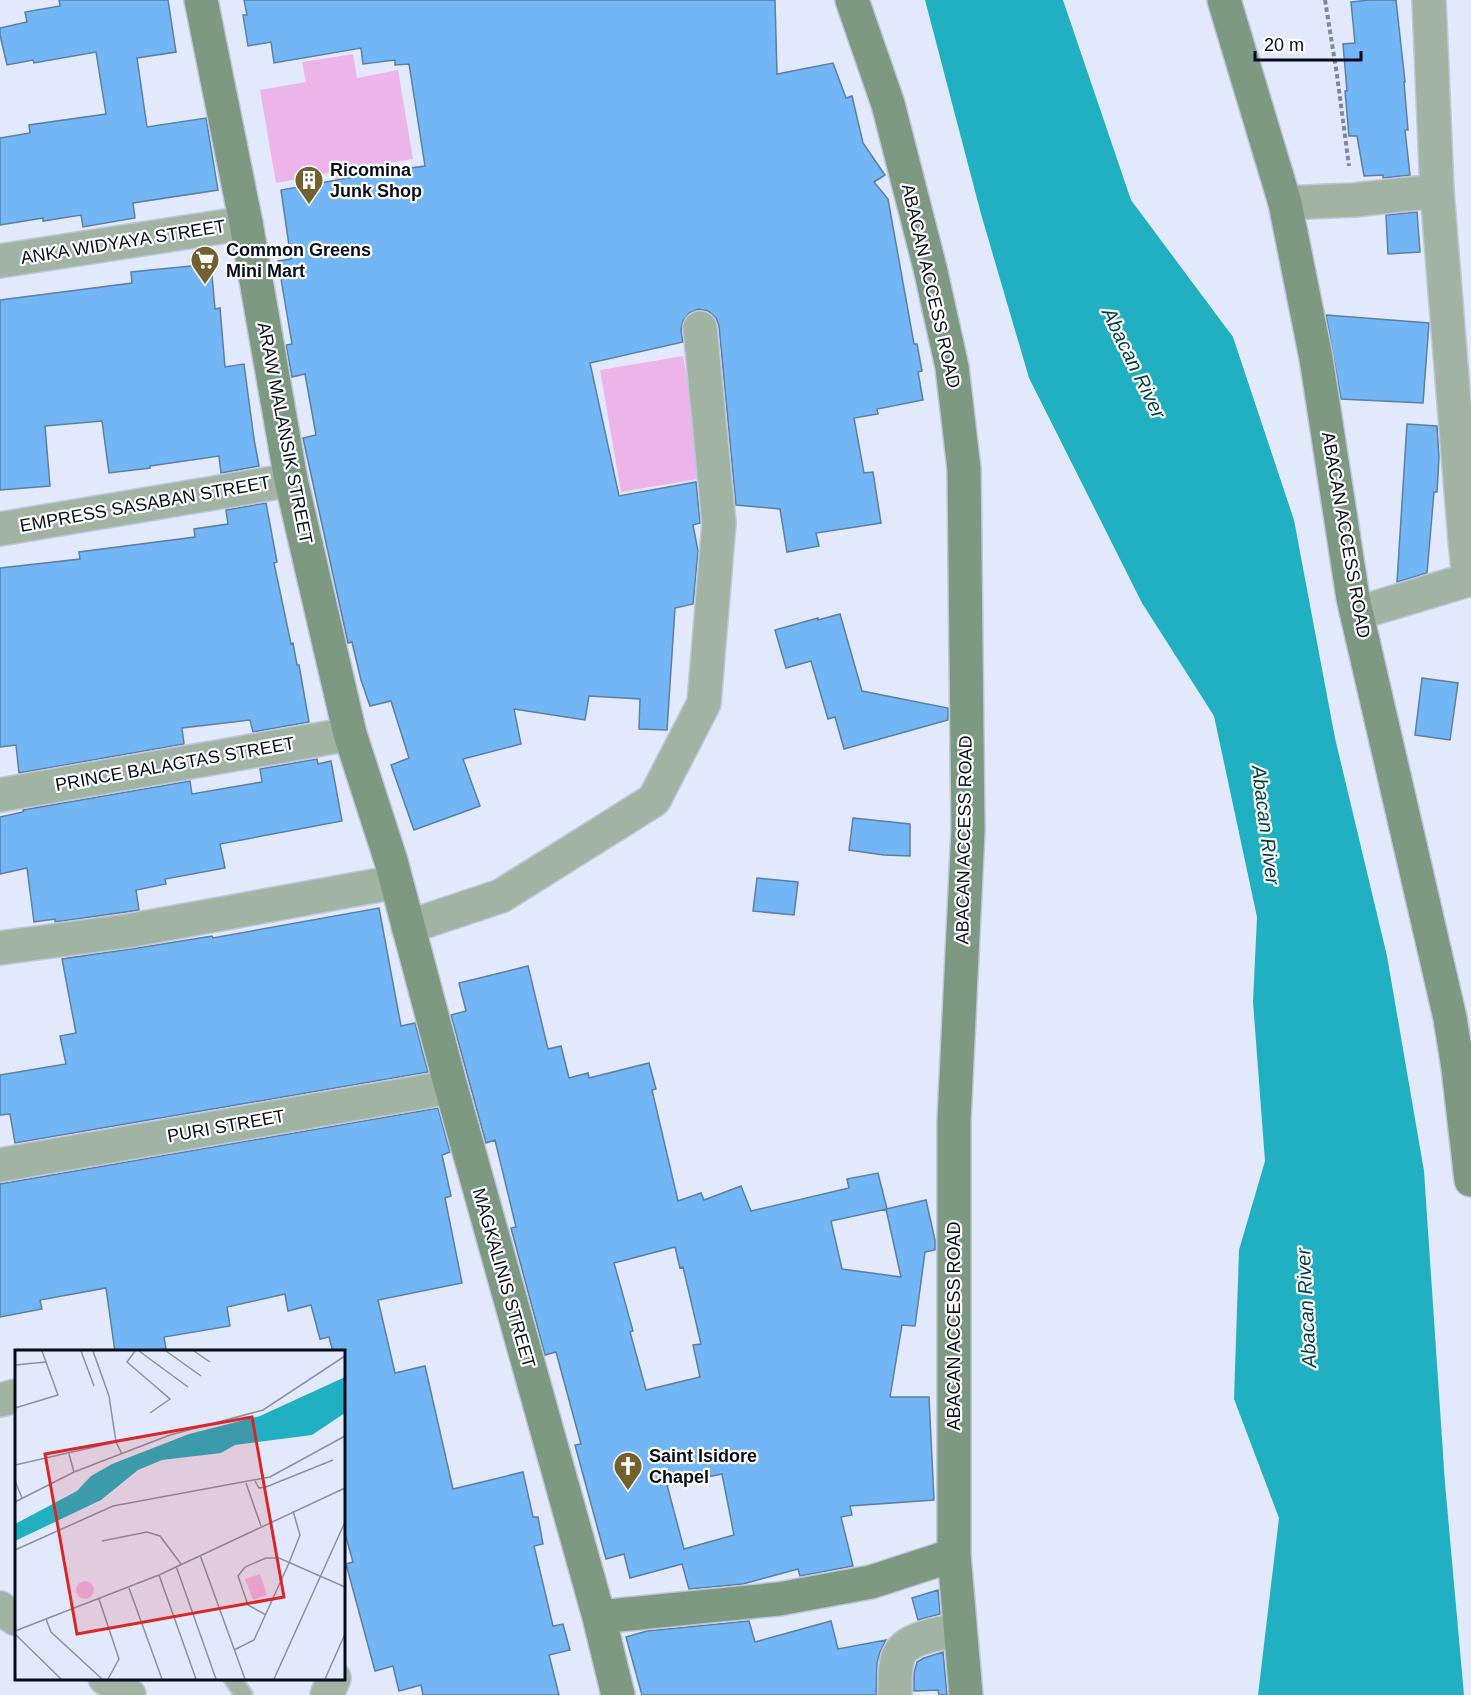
<svg xmlns="http://www.w3.org/2000/svg" width="1471" height="1695" font-family="Helvetica,sans-serif">
	<style>
		.green { fill: #edb4ea }
		.water { fill: #21b0c2 }
		.building { fill: #73b6f5; stroke: #5a7fa2; stroke-width: 1.5; fill-rule: evenodd }
		.lines { fill: none; stroke-linecap: round; stroke-linejoin: round }
		.lane-casing { stroke: #bfc6d9; stroke-width: 20 }
		.street-casing { stroke: #bfc6d9; stroke-width: 36 }
		.secondary-casing { stroke: #bfc6d9; stroke-width: 36 }
		.path { stroke: #818799; stroke-width: 4; stroke-dasharray: 4.5 3; stroke-linecap: butt }
		.lane { stroke: #a1b4a3; stroke-width: 16 }
		.street { stroke: #a1b4a3; stroke-width: 33 }
		.secondary { stroke: #7e9981; stroke-width: 33 }
		.labels { text-anchor: middle; dominant-baseline: central; stroke-width: 4.5; stroke-linejoin: round; paint-order: stroke }
		.poi-label { font-size: 18px; font-weight: bold; fill: #070c1c; stroke: #fff; text-anchor: start }
		.street-label { font-size: 18px; fill: #070c1c; stroke: #fff }
		.water-label { font-size: 20px; font-style: italic; fill: #003f46; stroke: #fff }
		.inset-road { fill: none; stroke: #8a91a3; stroke-width: 1.5 }
		.view { fill: #d62828; fill-opacity: 0.15; stroke: #d62828; stroke-width: 3 }
		.inset-edge { fill: none; stroke: #070c1c; stroke-width: 3 }
	</style>
	<rect width="100%" height="100%" fill="#e2e9fd"/>
	<!-- green -->
	<path class="green" d="M353 54 357 78 398 70 413 159 371 166 375 193 339 199 334 172 276 183 260 90 306 82 302 62Z
		M683 356 704 478 621 492 600 370Z"/>
	<!-- water -->
	<path class="water" d="M925 0H1063L1131 200 1233 337 1294 520 1335 738 1387 956 1424 1171 1445 1483 1464 1695H1258L1279 1518 1234 1399 1239 1250 1265 1161 1253 1002 1257 917 1214 716 1142 603 1029 378 981 214Z"/>
	<!-- building -->
	<path class="building" d="M59 0H168L176 52 137 58 147 127 206 118 218 190 133 203 135 218 83 227 81 215 43 221V218L0 225V138L30 133 29 125 106 114 96 52 34 63 33 60 7 65 0 35V28L27 22 25 12 60 6Z
		M244 0H775L777 74 833 63 846 98 852 96 863 143 885 175 874 182 888 199 914 344H917L922 371 918 372 923 400 877 409 878 414 854 418 864 473 873 472 881 523 816 533 819 546 787 552 780 509 736 505 719 326 716 318 708 311 698 309 689 313 683 321 681 330 683 342 590 363 619 496 696 482 700 523 693 525 698 551 693 604 675 608 667 730 639 729 640 699 589 696 585 720 514 709 521 744 463 759 480 806 414 830 391 765 409 758 391 701 370 706 361 680 352 642 348 643 303 438 316 435 305 374 292 377 286 345 292 344 278 261 291 259 281 190 387 171 425 166 409 64 395 65V60L363 64 361 48 274 63 271 42 248 46 243 15H247Z
		M1370 0H1396L1405 82H1404L1408 130H1405L1410 175 1383 178V175L1364 176 1357 136H1349L1345 91H1347L1343 44 1355 43 1351 2Z
		M1417 212 1420 252 1388 254 1386 215Z
		M211 264 215 309 220 308 225 367 244 364 254 439 259 466 221 473 219 456 150 466V468L109 473 102 421 45 426 50 486 0 490V300L132 283 131 272Z
		M1326 315 1429 323 1423 403 1341 399Z
		M1407 424 1437 426 1439 457 1437 492H1434L1427 573 1397 582Z
		M266 503 277 562 274 563 291 644 293 643 297 665H299L309 722 253 732 250 720 182 728 184 744 19 773 16 745 0 747V568L80 559 79 552 195 537 194 529 228 524 226 510Z
		M840 614 862 691 948 708V720L844 749 835 717 828 719 811 661 786 668 775 630 818 618V620Z
		M1422 678 1458 683 1450 740 1415 735Z
		M317 759 318 764 331 761 342 821 220 844 225 868 165 879 166 884 136 890 139 910 55 922V919L34 922 27 868 0 874V817L23 812V810L190 781 192 794 262 782 260 769Z
		M853 818 910 824V856L884 855 849 850Z
		M757 878 798 882 794 915 753 911Z
		M379 908 401 1026 415 1023 428 1072 15 1143 10 1114 0 1115V1075L66 1064 60 1036 76 1033 62 959 144 947 212 936 213 938Z
		M528 966 548 1049 561 1046 569 1078 588 1073 589 1078 649 1063 656 1089 652 1090 678 1201 701 1193 704 1200 741 1186 751 1211 849 1188 847 1179 878 1173 887 1209 831 1221 842 1269 901 1277 886 1209 926 1200 935 1240V1250L925 1252 915 1326 902 1325 890 1397H929L934 1500 850 1506 852 1515 841 1517 853 1566 800 1576 798 1569 743 1584 689 1589 682 1564 630 1578 624 1554 606 1559 575 1445 581 1444 556 1352 545 1355 511 1228 516 1227 495 1140 486 1143 451 1015 466 1011 459 983ZM675 1247 680 1268 683 1267 701 1344 693 1345 700 1377 646 1390 630 1332 633 1331 614 1263ZM722 1474 734 1535 684 1549 667 1485Z
		M438 1108 450 1152 442 1155 451 1196 445 1198 462 1283 378 1300 395 1373 425 1366 453 1489 523 1472 533 1517H538L543 1544 534 1546 553 1626 563 1624 570 1650 549 1655 559 1695H423L421 1685 399 1691 393 1666 375 1671 346 1564 353 1562 344 1530V1352H333L329 1337 320 1339 311 1305 288 1311 285 1294 227 1307 230 1326 164 1337 166 1349 148 1352H115L106 1288 40 1300 42 1309 0 1317V1184Z
		M938 1590 940 1614 918 1620 912 1598Z
		M749 1621 755 1642 831 1621 838 1649 886 1640 880 1652 877 1663 876 1695H642L626 1637 647 1631Z
		M943 1652 947 1695H939L938 1690 914 1691V1673L917 1662 924 1658Z"/>
	<g class="lines">
		<!-- lane casing -->
		<g class="lane-casing">
			<path id="lane" d="M232 1678 244 1695"/>
		</g>
		<!-- street casing -->
		<g class="street-casing">
			<path id="street" d="M1429 0 1437 191 1465 540 1469 579
				M1285 203 1354 200 1437 191
				M0 261 246 223
				M0 529 291 480
				M1358 613 1471 579
				M0 795 350 734
				M408 927 501 896 654 800 704 703 719 523 700 328
				M0 948 127 931 396 882
				M0 1165 451 1087
				M0 1400 16 1396
				M0 1608 16 1619
				M105 1678 129 1695
				M327 1695 334 1678
				M895 1695C895 1682 894 1670 898 1657 905 1637 942 1633 960 1630"/>
		</g>
		<!-- secondary casing -->
		<g class="secondary-casing">
			<path id="secondary" d="M201 0 246 223 291 480 350 734 391 861 451 1087 599 1617 618 1695
				M852 0 888 104 930 268 952 367 964 469 968 830 954 1121V1555L966 1695
				M1224 0 1285 203 1316 358 1353 598 1450 1018 1458 1068 1471 1180
				M599 1617 779 1599 871 1582 954 1555"/>
		</g>
		<!-- path -->
		<path class="path" d="M1325 0 1337 75 1349 166"/>
		<!-- lane -->
		<use href="#lane" class="lane"/>
		<!-- street -->
		<use href="#street" class="street"/>
		<!-- secondary -->
		<use href="#secondary" class="secondary"/>
	</g>
	<!-- icons -->
	<defs>
		<g id="building-pin" transform="scale(1.5)"><path d="M0 17L-7.5 6A9.5 9.5 0 1 1 7.5 6Z" fill="#73602f" stroke="#fff"/><path d="M-4-6H4V6H1V3H-1V6H-4ZM-2.5-4.3h1.7v1.8h-1.7ZM.8-4.3h1.7v1.8H.8ZM-2.5-1h1.7V.8h-1.7ZM.8-1h1.7V.8H.8Z" fill="#fff"/></g>
		<g id="supermarket-pin" transform="scale(1.5)"><path d="M0 17L-7.5 6A9.5 9.5 0 1 1 7.5 6Z" fill="#73602f" stroke="#fff"/><path d="M-6-5.5h2.5l.6 2H6L4.5 2H-2.5L-4.4-4H-6ZM-1.5 3.2a1.3 1.3 0 1 0 .1 0ZM3 3.2a1.3 1.3 0 1 0 .1 0Z" fill="#fff"/></g>
		<g id="church-pin" transform="scale(1.5)"><path d="M0 17L-7.5 6A9.5 9.5 0 1 1 7.5 6Z" fill="#73602f" stroke="#fff"/><path d="M-1.2-6h2.4v3.5h3.3v2.4h-3.3V6h-2.4V-.1h-3.3v-2.4h3.3Z" fill="#fff"/></g>
	</defs>
	<g fill-rule="evenodd">
		<use href="#building-pin" x="309" y="180"/>
		<use href="#supermarket-pin" x="205" y="260"/>
		<use href="#church-pin" x="628" y="1466"/>
	</g>
	<g class="labels">
		<!-- poi labels -->
		<g class="poi-label">
			<text x="330" y="170">Ricomina<tspan x="330" dy="21">Junk Shop</tspan></text>
			<text x="226" y="250">Common Greens<tspan x="226" dy="21">Mini Mart</tspan></text>
			<text x="649" y="1456">Saint Isidore<tspan x="649" dy="21">Chapel</tspan></text>
		</g>
		<!-- street labels -->
		<g class="street-label">
			<text transform="translate(123 242) rotate(-9)">ANKA WIDYAYA STREET</text>
			<text transform="translate(931 286) rotate(77)">ABACAN ACCESS ROAD</text>
			<text transform="translate(285 433) rotate(79)">ARAW MALANSIK STREET</text>
			<text transform="translate(145 504) rotate(-10)">EMPRESS SASABAN STREET</text>
			<text transform="translate(1346 535) rotate(80)">ABACAN ACCESS ROAD</text>
			<text transform="translate(175 764) rotate(-10)">PRINCE BALAGTAS STREET</text>
			<text transform="translate(964 840) rotate(-89)">ABACAN ACCESS ROAD</text>
			<text transform="translate(226 1126) rotate(-10)">PURI STREET</text>
			<text transform="translate(504 1278) rotate(74)">MAGKALINIS STREET</text>
			<text transform="translate(954 1326) rotate(-90)">ABACAN ACCESS ROAD</text>
		</g>
		<!-- water labels -->
		<g class="water-label">
			<text transform="translate(1134 363) rotate(64)">Abacan River</text>
			<text transform="translate(1266 825) rotate(83)">Abacan River</text>
			<text transform="translate(1306 1308) rotate(-93)">Abacan River</text>
		</g>
	</g>
	<!-- overview -->
	<g transform="translate(15 1350)">
		<rect width="330" height="330" fill="#e2e9fd"/>
		<path d="M245 224 252 245 238 250 230 229ZM61 240a9 9 0 1 1 18 0a9 9 0 1 1-18 0Z" fill="#edb4ea"/>
		<path d="M330 27V63L297 85 220 95 206 103 147 110 123 120 86 150 0 191V174L62 141 76 126 97 114 174 84 245 66Z" fill="#21b0c2"/>
		<path class="inset-road" d="M66 1 79 36M78 1 94 46 101 92 107 104M120 1 112 12 155 49 135 63M124 1 173 37M151 1 186 26M179 1 195 12M0 15 31 12M0 58 43 45 27 1M54 104 59 122M0 115 101 92M0 131 7 148M240 131 244 138 251 137 318 110M231 133 246 176M0 152 59 122 155 85 248 60 330 6M87 191 132 182 145 186 166 214M0 200 98 156 255 127 330 86M185 205 230 329M161 216 201 329M144 225 181 329M114 238 147 329M84 249 104 309 93 329M251 265 233 255 223 226 230 217 251 208H264L330 237M31 269 36 282 87 329M0 281 144 225 330 138M0 284 46 329M219 300 239 290 274 213 285 185 278 161M259 329 330 172M310 329 330 284"/>
		<path class="view" d="M237 67 269 247 62 284 30 104Z"/>
		<rect width="330" height="330" class="inset-edge"/>
	</g>
	<!-- scale -->
	<path d="M1255 51v9h106v-9" fill="none" stroke="#070c1c" stroke-width="3"/>
	<text x="1264" y="51" font-size="18" fill="#070c1c" stroke="#ffffff" stroke-width="4.5" paint-order="stroke">20 m</text>
</svg>
